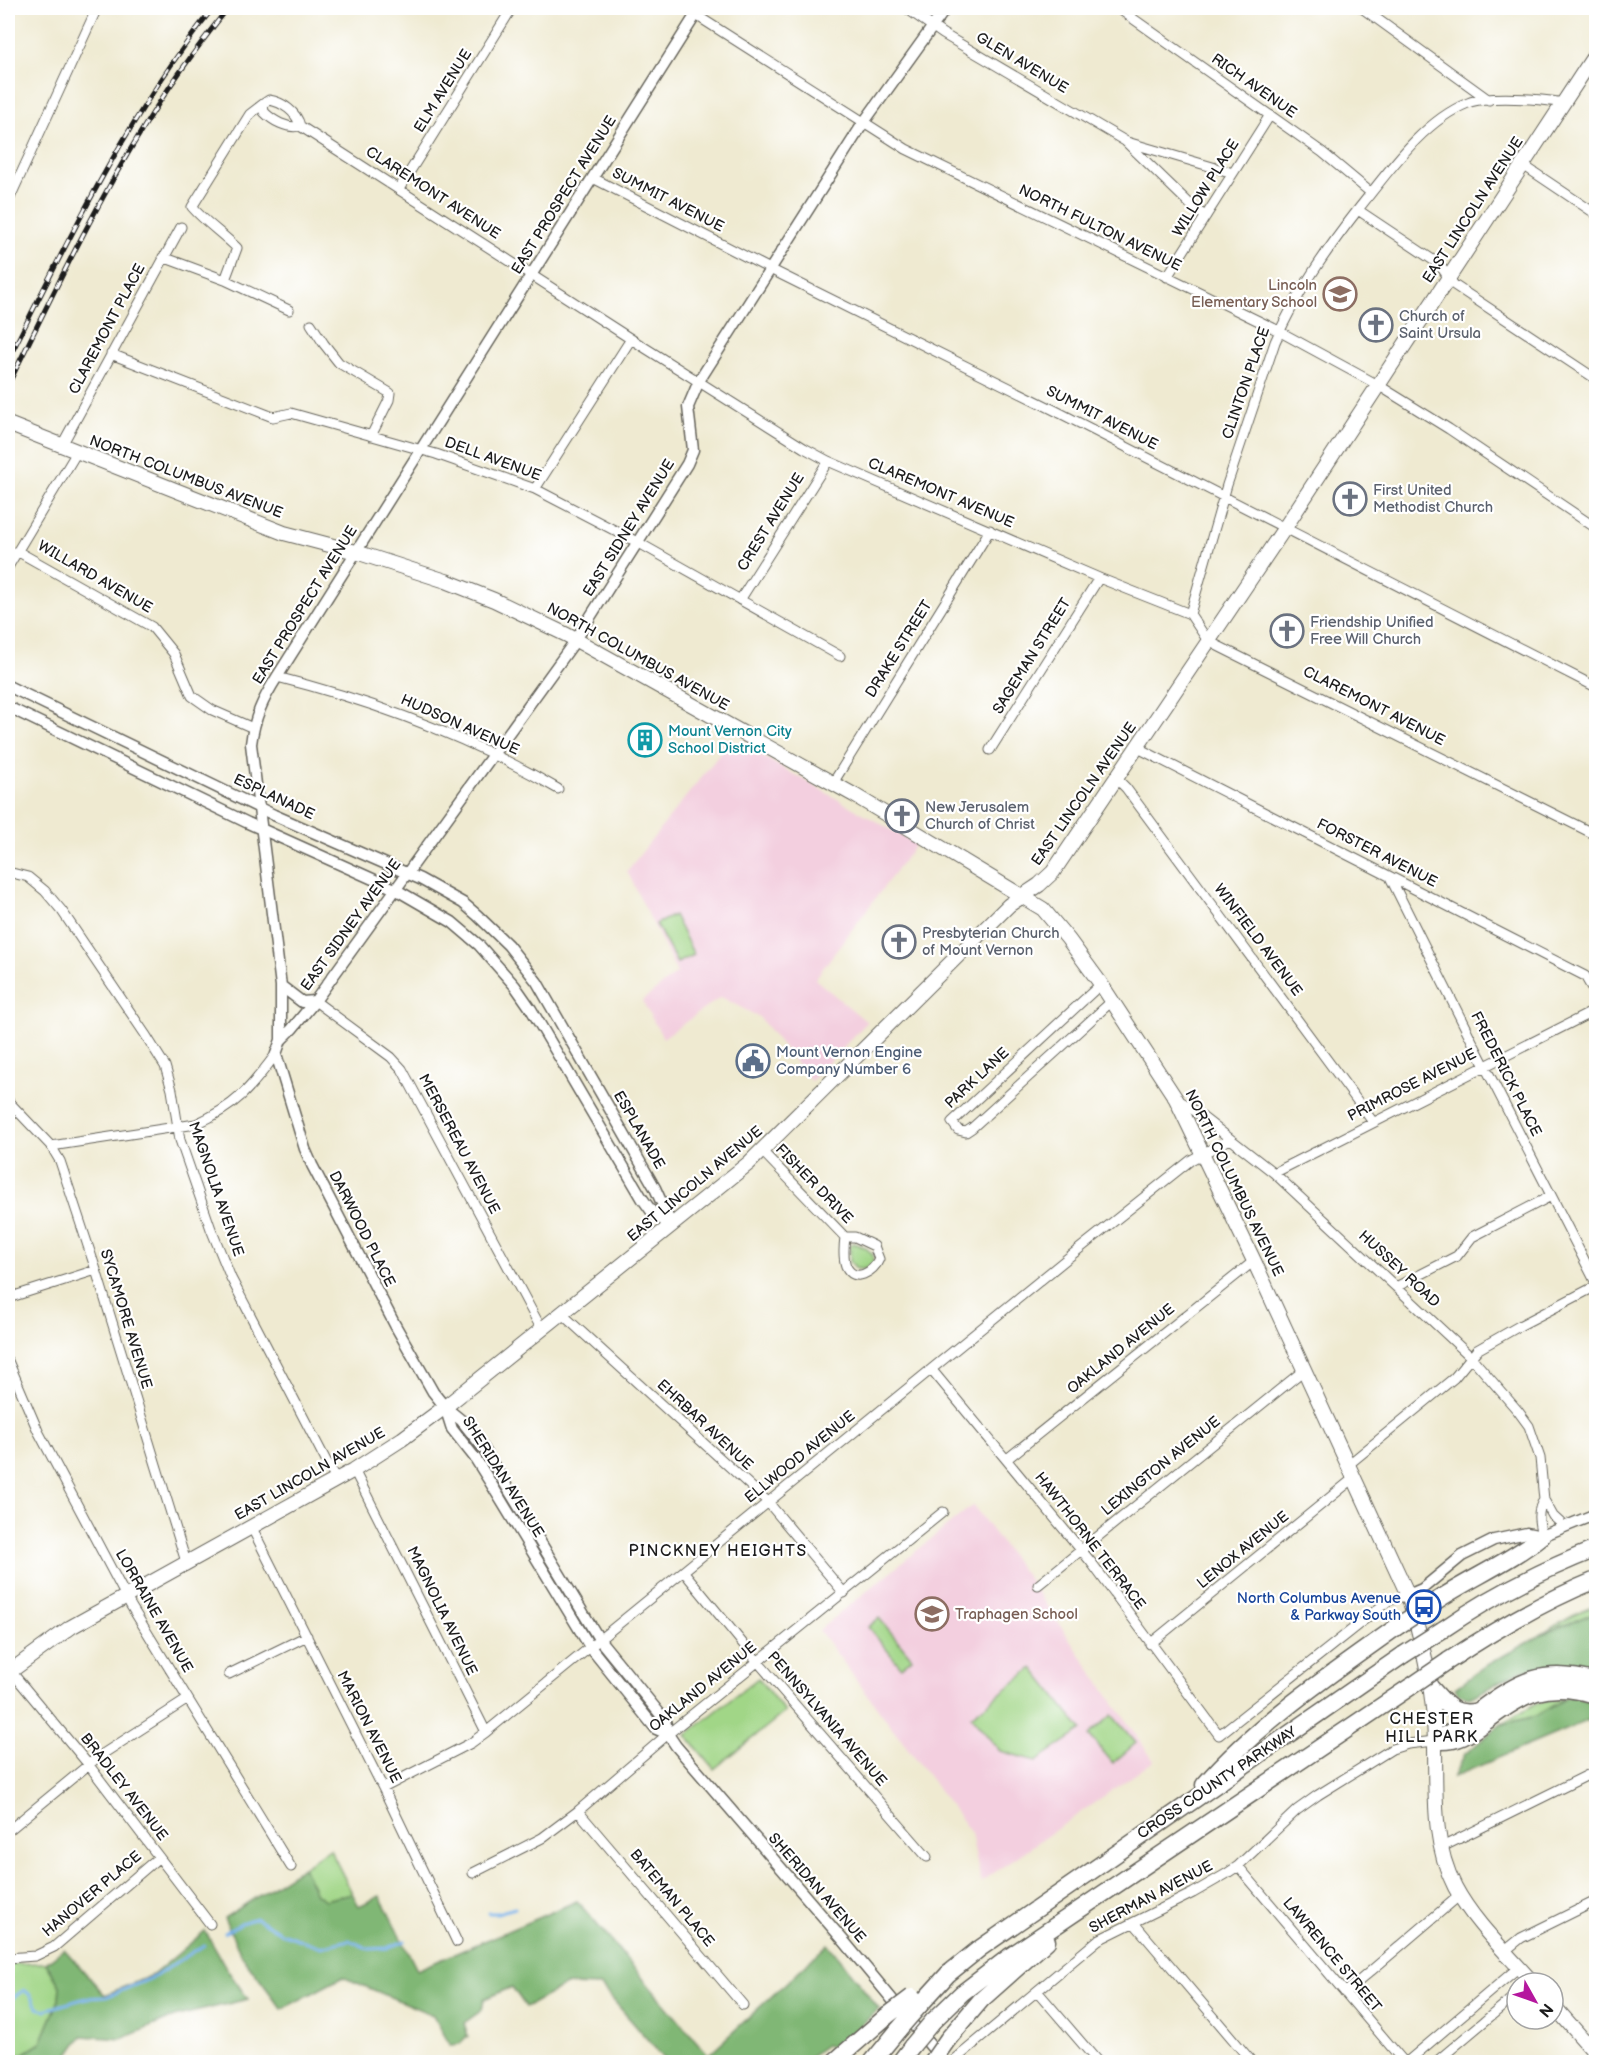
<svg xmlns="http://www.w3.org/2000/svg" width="1604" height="2070" font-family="'Balsamiq Sans',sans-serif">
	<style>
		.built { fill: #f3cfdf }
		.green { fill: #a1d687; stroke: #5e7952; stroke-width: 1.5 }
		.forest { fill: #80b774; stroke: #4e6a48; stroke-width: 1.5 }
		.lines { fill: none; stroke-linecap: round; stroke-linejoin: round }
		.stream { stroke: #7db5ed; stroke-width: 3 }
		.minor-casing { stroke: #66645b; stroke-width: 11 }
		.tertiary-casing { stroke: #66645b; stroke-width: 13 }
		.primary-casing { stroke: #66645b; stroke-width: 16 }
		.motorway-casing { stroke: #66645b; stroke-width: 19 }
		.minor { stroke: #fff; stroke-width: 9 }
		.tertiary { stroke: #fff; stroke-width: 10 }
		.primary { stroke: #fff; stroke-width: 14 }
		.motorway { stroke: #fff; stroke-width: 16 }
		.rail-casing { stroke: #1c1c1c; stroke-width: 5 }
		.rail { stroke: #fff; stroke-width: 3; stroke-dasharray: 9; stroke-linecap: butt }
		.motorway-bridge-casing { stroke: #66645b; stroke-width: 19; stroke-linecap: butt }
		.motorway-bridge { stroke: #fff; stroke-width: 16 }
		.labels { text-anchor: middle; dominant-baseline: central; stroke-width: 4.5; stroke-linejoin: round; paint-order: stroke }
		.street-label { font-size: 15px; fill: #1c1c1c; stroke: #fff }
		.education-label { font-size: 15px; fill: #785e54; stroke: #fff; text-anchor: end }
		.worship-label { font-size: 15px; fill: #5b616d; stroke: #fff; text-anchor: start }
		.culture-label { font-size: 15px; fill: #0d838f; stroke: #fff; text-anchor: start }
		.service-label { font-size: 15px; fill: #4e5e75; stroke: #fff; text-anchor: start }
		.transit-label { font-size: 15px; fill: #164399; stroke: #fff; text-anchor: end }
		.neighbourhood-label { font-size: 16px; letter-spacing: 1.5px; fill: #1c1c1c; stroke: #fff }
	</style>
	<rect width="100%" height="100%" fill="#fff"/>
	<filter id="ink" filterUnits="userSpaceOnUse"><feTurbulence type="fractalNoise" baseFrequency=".0167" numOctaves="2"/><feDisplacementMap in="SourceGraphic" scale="12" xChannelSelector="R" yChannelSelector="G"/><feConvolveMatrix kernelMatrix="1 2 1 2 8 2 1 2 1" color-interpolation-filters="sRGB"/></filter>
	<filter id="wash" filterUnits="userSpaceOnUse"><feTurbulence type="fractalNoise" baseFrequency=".008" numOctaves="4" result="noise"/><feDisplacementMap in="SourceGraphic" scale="24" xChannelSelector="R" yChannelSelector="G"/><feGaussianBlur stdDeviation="1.35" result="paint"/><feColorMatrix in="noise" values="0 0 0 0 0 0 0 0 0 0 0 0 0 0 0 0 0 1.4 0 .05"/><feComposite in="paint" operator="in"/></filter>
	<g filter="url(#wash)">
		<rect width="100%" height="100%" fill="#efead1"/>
		<!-- built -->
		<path class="built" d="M730 741 737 742 916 844 815 979 867 1022 811 1081 759 1017 721 997 663 1038 642 1001 677 973 627 871Z
			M973 1505 1029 1580 1154 1761 981 1882 971 1833 819 1630Z"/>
		<!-- green -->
		<path class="green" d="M674 915 694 955 677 963 656 924Z
			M854 1243 866 1248 873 1255V1263L865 1269H857L850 1262V1246Z
			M1596 1605V1612L1539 1636 1574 1615Z
			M879 1618 912 1658 901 1667 868 1627Z
			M1033 1668 1082 1730 1036 1761 1000 1751 971 1716Z
			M758 1678 785 1712 714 1769 686 1735Z
			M1566 1698 1536 1716 1500 1725 1536 1703Z
			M1112 1715 1136 1743 1113 1763 1089 1735Z
			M330 1849 352 1893 325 1900 316 1894 303 1867Z
			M46 1963 60 1986 59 2000 41 2043 15 2059 8 2055V1964Z"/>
		<!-- forest -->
		<path class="forest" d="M1596 1612V1672C1565 1662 1536 1663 1506 1678 1493 1685 1482 1693 1469 1698L1459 1694 1455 1688 1487 1665 1539 1636Z
			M1574 1696 1596 1703V1717L1453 1777 1465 1754 1500 1725 1536 1716 1566 1698Z
			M303 1867 316 1894 325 1900 352 1893 359 1906 380 1896 417 1970 577 1901 708 2055 828 1944 879 2009 836 2048 826 2045 802 2062H667L601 1986 566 1985 526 2007 512 1987 484 1999 482 2010 464 2023 468 2036 460 2044 450 2045 433 2015 343 1977 282 2009 242 1956 224 1918Z
			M205 1931 228 1971 248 1999 174 2017 121 2039 82 2036 64 2062H8V2055L15 2059 41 2043 59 2000 60 1986 46 1963 64 1949 105 1995 153 1975Z"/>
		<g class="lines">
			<!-- stream -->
			<path class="stream" d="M489 1913H497L515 1908
				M225 1933 241 1923 256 1918 281 1933 321 1947 349 1940 369 1949 387 1948 405 1941
				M8 2001 24 1990 29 1994 38 2008 45 2010 86 1998 106 1997 154 1977 204 1945"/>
		</g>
	</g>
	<g filter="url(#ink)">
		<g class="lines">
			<!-- minor casing -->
			<g class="minor-casing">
				<path id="minor" d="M685 8 906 149 1273 328 1378 385 1449 429 1596 528
					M906 8 943 34 1125 141 1196 210 1206 216
					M1118 8 1322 152 1370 192
					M1362 8 1489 100
					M300 126C287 129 273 121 264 112L263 104 269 100C282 102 297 112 300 126L631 339 804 448 828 461 1099 578 1190 614 1208 641 1596 835
					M1127 142 1233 173
					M1523 165 1596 214
					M593 178 770 269 1054 410 1596 687
					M399 189 512 8
					M8 202 97 8
					M1358 210 1439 264 1454 285 1596 379
					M163 257 225 280 289 310
					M1167 277 1270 115
					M225 280 237 248C222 233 206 223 192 207L250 114 263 104
					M311 324 324 344 339 363 390 393 389 400 371 436
					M111 354 273 417 291 413 436 454 535 489 639 543 840 656
					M62 445 181 227
					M535 489 631 339
					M17 551 152 627 174 654 192 696 212 710 253 728
					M8 567 77 452
					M740 600 828 461
					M1190 614 1227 485 1275 342C1296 293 1328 248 1360 207 1389 171 1423 121 1468 103 1488 95 1541 99 1563 103
					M277 677C376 702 470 737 558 789
					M1136 747 1585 976 1596 995
					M990 750 1099 578
					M1116 778 1126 788 1373 1122
					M833 783 990 530
					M8 872 28 877 45 891 62 911 145 1034 165 1066 172 1090 180 1140 211 1229 231 1278 336 1480
					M1390 877 1472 1041 1596 1283
					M1101 984 952 1122 958 1130 966 1132 972 1128 1112 1001
					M315 1001 391 1057 402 1069 542 1330
					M1176 1099 1187 1105 1274 1173 1472 1358 1518 1411 1529 1426 1540 1458 1544 1500 1553 1516 1565 1527
					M8 1101 51 1146 60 1161 96 1270 186 1562
					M51 1146 196 1124C236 1106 250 1089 276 1054
					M762 1151 845 1237C844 1245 843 1258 846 1266 854 1284 874 1272 879 1259L874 1246 855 1237H845
					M1274 1173 1596 1010
					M1396 1287 1457 1256 1472 1237 1551 1196
					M8 1298 96 1270
					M562 1314 767 1501 844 1593
					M8 1361 38 1431 131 1606 291 1867
					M932 1370 1091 1562 1219 1735 1388 1601 1408 1595
					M1007 1459 1254 1261
					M1348 1465 1454 1378 1477 1350 1521 1325 1596 1286
					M354 1470 486 1732
					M251 1526 383 1788 457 1942
					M1542 1536C1539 1523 1536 1511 1544 1500
					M684 1572 758 1662 927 1857
					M1038 1585 1304 1370
					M1150 1644 1354 1478
					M10 1670 88 1764 210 1924
					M229 1674 307 1636
					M383 1788 471 1743 486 1732 1069 1257 1191 1160 1230 1139
					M578 1811 743 2005
					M8 1831 98 1757 188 1699
					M1440 1848 1596 1771
					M1238 1866 1404 2062
					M473 1873 542 1838 578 1811 668 1734 943 1512
					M1134 1923 1252 2062
					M1505 1951 1521 1938 1596 1901
					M8 1958 35 1956 54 1947 159 1857
					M1037 1991 1098 2062
					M1345 1993 1460 1895
					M952 2062 1098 1940 1193 1893 1226 1874 1238 1866 1297 1810 1318 1795 1392 1749 1408 1744 1435 1741
					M1407 2062 1519 1967
					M1436 2062 1517 1994"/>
			</g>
			<!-- tertiary casing -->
			<g class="tertiary-casing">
				<path id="tertiary" d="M700 8 277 677C263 699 254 718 251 744L281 986V1040L276 1054 305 1149 312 1165 395 1325 433 1392 445 1407 461 1420 484 1449 599 1639 665 1720 668 1734 676 1746 843 1940 944 2062
					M8 686 274 815 420 879 463 903 477 915 508 945 537 982 655 1188 672 1226
					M8 707 248 823 395 889 452 922 479 945 515 986 531 1009 642 1198 652 1212 671 1226
					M281 986 302 1002 315 1001
					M281 1040 292 1029 315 1001 575 641 687 464 693 450 688 407 699 381 864 122 946 8
					M445 1407 452 1429 475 1458 490 1482 590 1647 656 1729 668 1734
					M1408 1595 1422 1589 1462 1556 1494 1540 1527 1533 1542 1536 1596 1514"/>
			</g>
			<!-- primary casing -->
			<g class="primary-casing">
				<path id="primary" d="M8 424 284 533 356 552 446 581 494 600 567 635 854 795 1043 909 1068 939 1101 984 1176 1099 1254 1261 1408 1595C1421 1636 1431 1677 1434 1720 1438 1777 1428 1835 1455 1887 1474 1923 1507 1953 1533 1983
					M8 1673 71 1627 354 1470 402 1439 445 1407 749 1163 1009 905 1039 885 1053 872 1284 529 1596 53
					M1553 2005 1596 2054"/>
			</g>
			<!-- motorway casing -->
			<g class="motorway-casing">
				<path id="motorway" d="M1436 1601C1469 1579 1513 1560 1542 1536
					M1442 1630C1490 1597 1542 1570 1596 1549
					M1448 1661C1496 1629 1544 1601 1596 1580
					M1431 1688C1446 1704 1453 1717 1478 1711
					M1435 1741C1451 1734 1464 1722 1477 1712 1518 1680 1545 1667 1596 1682
					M1442 1741C1461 1741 1470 1733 1484 1723 1523 1693 1547 1680 1596 1695
					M1204 1785C1259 1722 1331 1674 1398 1626
					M919 2006 948 1974 979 1949 1403 1655
					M933 2021 962 1993 1009 1957 1410 1687
					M948 2039 981 2000 1047 1941
					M834 2062 887 2016
					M872 2062 899 2029
					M900 2062 912 2046"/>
			</g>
			<!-- minor -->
			<use href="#minor" class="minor"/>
			<!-- tertiary -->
			<use href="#tertiary" class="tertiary"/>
			<!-- primary -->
			<use href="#primary" class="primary"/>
			<!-- motorway -->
			<use href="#motorway" class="motorway"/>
			<!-- rail casing -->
			<g class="rail-casing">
				<path id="rail" d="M8 360C69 238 128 115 213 8
					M8 385C51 298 93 209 144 127 169 85 198 46 228 8"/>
			</g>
			<!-- rail -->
			<use href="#rail" class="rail"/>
			<!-- motorway-bridge casing -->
			<g class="motorway-bridge-casing">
				<path id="motorway-bridge" d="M1398 1626 1436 1601
					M1403 1655 1442 1630
					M1410 1687 1448 1661
					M887 2016 912 1997
					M899 2029 919 2006
					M912 2046 933 2021
					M932 2062 948 2039"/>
			</g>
			<!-- motorway-bridge -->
			<use href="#motorway-bridge" class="motorway-bridge"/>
		</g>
	</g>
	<!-- icons -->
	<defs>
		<g id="school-ring" transform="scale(1.725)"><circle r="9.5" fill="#fff" stroke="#8d6e63" stroke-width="1.5"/><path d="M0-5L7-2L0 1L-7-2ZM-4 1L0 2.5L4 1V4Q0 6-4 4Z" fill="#8d6e63"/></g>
		<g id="church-ring" transform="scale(1.725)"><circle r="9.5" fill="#fff" stroke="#6b7280" stroke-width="1.5"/><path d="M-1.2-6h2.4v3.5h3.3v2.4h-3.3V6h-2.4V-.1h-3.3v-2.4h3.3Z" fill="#6b7280"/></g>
		<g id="building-ring" transform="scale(1.725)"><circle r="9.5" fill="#fff" stroke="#0f9aa8" stroke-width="1.5"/><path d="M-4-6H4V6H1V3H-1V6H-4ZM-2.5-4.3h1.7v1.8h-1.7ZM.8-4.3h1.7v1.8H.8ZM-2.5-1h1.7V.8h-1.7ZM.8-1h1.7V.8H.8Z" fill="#0f9aa8"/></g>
		<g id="civic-ring" transform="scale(1.725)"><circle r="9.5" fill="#fff" stroke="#5c6f8a" stroke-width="1.5"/><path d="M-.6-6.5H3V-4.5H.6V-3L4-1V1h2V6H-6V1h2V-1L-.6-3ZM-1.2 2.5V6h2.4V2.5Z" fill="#5c6f8a"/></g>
		<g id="bus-ring" transform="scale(1.725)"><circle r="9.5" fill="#fff" stroke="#1a4fb4" stroke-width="1.5"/><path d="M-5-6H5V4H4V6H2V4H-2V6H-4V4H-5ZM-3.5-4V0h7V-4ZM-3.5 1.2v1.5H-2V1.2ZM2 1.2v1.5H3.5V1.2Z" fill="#1a4fb4"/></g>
	</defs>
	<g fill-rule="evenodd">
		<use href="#school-ring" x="1340" y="294"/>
		<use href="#church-ring" x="1376" y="325"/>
		<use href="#church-ring" x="1350" y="499"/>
		<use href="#church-ring" x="1287" y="631"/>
		<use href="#building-ring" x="645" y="740"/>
		<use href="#church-ring" x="902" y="816"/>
		<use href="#church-ring" x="899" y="942"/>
		<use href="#civic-ring" x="753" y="1061"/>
		<use href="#bus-ring" x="1424" y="1607"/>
		<use href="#school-ring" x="932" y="1614"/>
	</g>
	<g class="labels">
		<!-- street labels -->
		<g class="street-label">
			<text transform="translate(1022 63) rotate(31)">GLEN AVENUE</text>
			<text transform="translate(1254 86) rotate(35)">RICH AVENUE</text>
			<text transform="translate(443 91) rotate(-58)">ELM AVENUE</text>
			<text transform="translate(1206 188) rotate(-58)">WILLOW PLACE</text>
			<text transform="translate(433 193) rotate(33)">CLAREMONT AVENUE</text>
			<text transform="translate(564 195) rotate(-58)">EAST PROSPECT AVENUE</text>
			<text transform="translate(668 200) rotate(27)">SUMMIT AVENUE</text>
			<text transform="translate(1473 210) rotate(-57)">EAST LINCOLN AVENUE</text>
			<text transform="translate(1100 228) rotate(26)">NORTH FULTON AVENUE</text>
			<text transform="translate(107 329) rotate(-62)">CLAREMONT PLACE</text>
			<text transform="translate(1246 383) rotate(-71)">CLINTON PLACE</text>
			<text transform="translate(1102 418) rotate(27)">SUMMIT AVENUE</text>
			<text transform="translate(493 459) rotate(20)">DELL AVENUE</text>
			<text transform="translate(186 477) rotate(21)">NORTH COLUMBUS AVENUE</text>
			<text transform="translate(941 493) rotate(23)">CLAREMONT AVENUE</text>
			<text transform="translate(771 522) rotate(-58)">CREST AVENUE</text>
			<text transform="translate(629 528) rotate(-58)">EAST SIDNEY AVENUE</text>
			<text transform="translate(95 577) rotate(30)">WILLARD AVENUE</text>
			<text transform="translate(305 605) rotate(-58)">EAST PROSPECT AVENUE</text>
			<text transform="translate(899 649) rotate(-58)">DRAKE STREET</text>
			<text transform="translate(1032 656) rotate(-58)">SAGEMAN STREET</text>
			<text transform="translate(638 657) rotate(29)">NORTH COLUMBUS AVENUE</text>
			<text transform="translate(1374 706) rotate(27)">CLAREMONT AVENUE</text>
			<text transform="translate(460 725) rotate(24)">HUDSON AVENUE</text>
			<text transform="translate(1084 794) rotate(-55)">EAST LINCOLN AVENUE</text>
			<text transform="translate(274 797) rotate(25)">ESPLANADE</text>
			<text transform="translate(1377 853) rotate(27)">FORSTER AVENUE</text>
			<text transform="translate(351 925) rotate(-54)">EAST SIDNEY AVENUE</text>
			<text transform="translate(1258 940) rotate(53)">WINFIELD AVENUE</text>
			<text transform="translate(1506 1074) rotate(63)">FREDERICK PLACE</text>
			<text transform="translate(977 1078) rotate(-43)">PARK LANE</text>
			<text transform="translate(1412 1085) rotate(-27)">PRIMROSE AVENUE</text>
			<text transform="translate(639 1130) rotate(60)">ESPLANADE</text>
			<text transform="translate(459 1144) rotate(62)">MERSEREAU AVENUE</text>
			<text transform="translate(1234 1183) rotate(64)">NORTH COLUMBUS AVENUE</text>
			<text transform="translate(695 1184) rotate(-40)">EAST LINCOLN AVENUE</text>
			<text transform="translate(814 1184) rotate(46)">FISHER DRIVE</text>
			<text transform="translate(216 1189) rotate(71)">MAGNOLIA AVENUE</text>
			<text transform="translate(362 1229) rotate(63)">DARWOOD PLACE</text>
			<text transform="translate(1399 1269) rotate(43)">HUSSEY ROAD</text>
			<text transform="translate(126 1319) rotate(73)">SYCAMORE AVENUE</text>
			<text transform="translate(1121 1349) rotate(-39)">OAKLAND AVENUE</text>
			<text transform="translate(705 1425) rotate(43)">EHRBAR AVENUE</text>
			<text transform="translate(800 1457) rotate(-39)">ELLWOOD AVENUE</text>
			<text transform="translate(1161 1466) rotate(-39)">LEXINGTON AVENUE</text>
			<text transform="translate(310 1474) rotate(-30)">EAST LINCOLN AVENUE</text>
			<text transform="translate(503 1477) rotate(58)">SHERIDAN AVENUE</text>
			<text transform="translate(1090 1541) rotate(52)">HAWTHORNE TERRACE</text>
			<text transform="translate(1243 1550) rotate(-39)">LENOX AVENUE</text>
			<text transform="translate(154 1611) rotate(60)">LORRAINE AVENUE</text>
			<text transform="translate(442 1611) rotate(64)">MAGNOLIA AVENUE</text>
			<text transform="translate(703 1687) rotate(-39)">OAKLAND AVENUE</text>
			<text transform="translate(827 1719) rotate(49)">PENNSYLVANIA AVENUE</text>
			<text transform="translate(369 1727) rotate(63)">MARION AVENUE</text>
			<text transform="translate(1217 1783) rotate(-34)">CROSS COUNTY PARKWAY</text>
			<text transform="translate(124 1787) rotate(52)">BRADLEY AVENUE</text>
			<text transform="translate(817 1888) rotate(49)">SHERIDAN AVENUE</text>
			<text transform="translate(92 1894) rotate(-40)">HANOVER PLACE</text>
			<text transform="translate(1151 1897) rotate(-28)">SHERMAN AVENUE</text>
			<text transform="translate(672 1898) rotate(50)">BATEMAN PLACE</text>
			<text transform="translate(1332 1955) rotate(50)">LAWRENCE STREET</text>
		</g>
		<!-- education labels -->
		<g class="education-label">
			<text x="1317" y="285">Lincoln<tspan x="1317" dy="17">Elementary School</tspan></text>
			<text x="955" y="1614" text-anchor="start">Traphagen School</text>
		</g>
		<!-- worship labels -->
		<g class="worship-label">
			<text x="1399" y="316">Church of<tspan x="1399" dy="17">Saint Ursula</tspan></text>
			<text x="1373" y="490">First United<tspan x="1373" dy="17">Methodist Church</tspan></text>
			<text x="1310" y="622">Friendship Unified<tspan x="1310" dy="17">Free Will Church</tspan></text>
			<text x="925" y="807">New Jerusalem<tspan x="925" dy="17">Church of Christ</tspan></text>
			<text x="922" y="933">Presbyterian Church<tspan x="922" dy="17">of Mount Vernon</tspan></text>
		</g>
		<!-- culture labels -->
		<g class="culture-label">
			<text x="668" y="731">Mount Vernon City<tspan x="668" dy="17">School District</tspan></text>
		</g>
		<!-- service labels -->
		<g class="service-label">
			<text x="776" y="1052">Mount Vernon Engine<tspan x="776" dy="17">Company Number 6</tspan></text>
		</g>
		<!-- transit labels -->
		<g class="transit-label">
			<text x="1401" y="1598">North Columbus Avenue<tspan x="1401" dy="17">&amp; Parkway South</tspan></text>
		</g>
		<!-- neighbourhood labels -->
		<g class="neighbourhood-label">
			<text x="718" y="1551">PINCKNEY HEIGHTS</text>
			<text x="1432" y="1719">CHESTER<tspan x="1432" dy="18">HILL PARK</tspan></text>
		</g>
	</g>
	<!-- margin -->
	<rect width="1604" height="2070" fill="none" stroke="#fff" stroke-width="30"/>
	<!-- north arrow -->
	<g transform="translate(1535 2001) rotate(130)"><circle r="28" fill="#ffffff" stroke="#a4a4a4" stroke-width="1.5"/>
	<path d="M0-4.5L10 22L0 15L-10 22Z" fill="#b5179e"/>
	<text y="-9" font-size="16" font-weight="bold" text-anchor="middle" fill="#1c1c1c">N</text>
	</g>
</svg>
